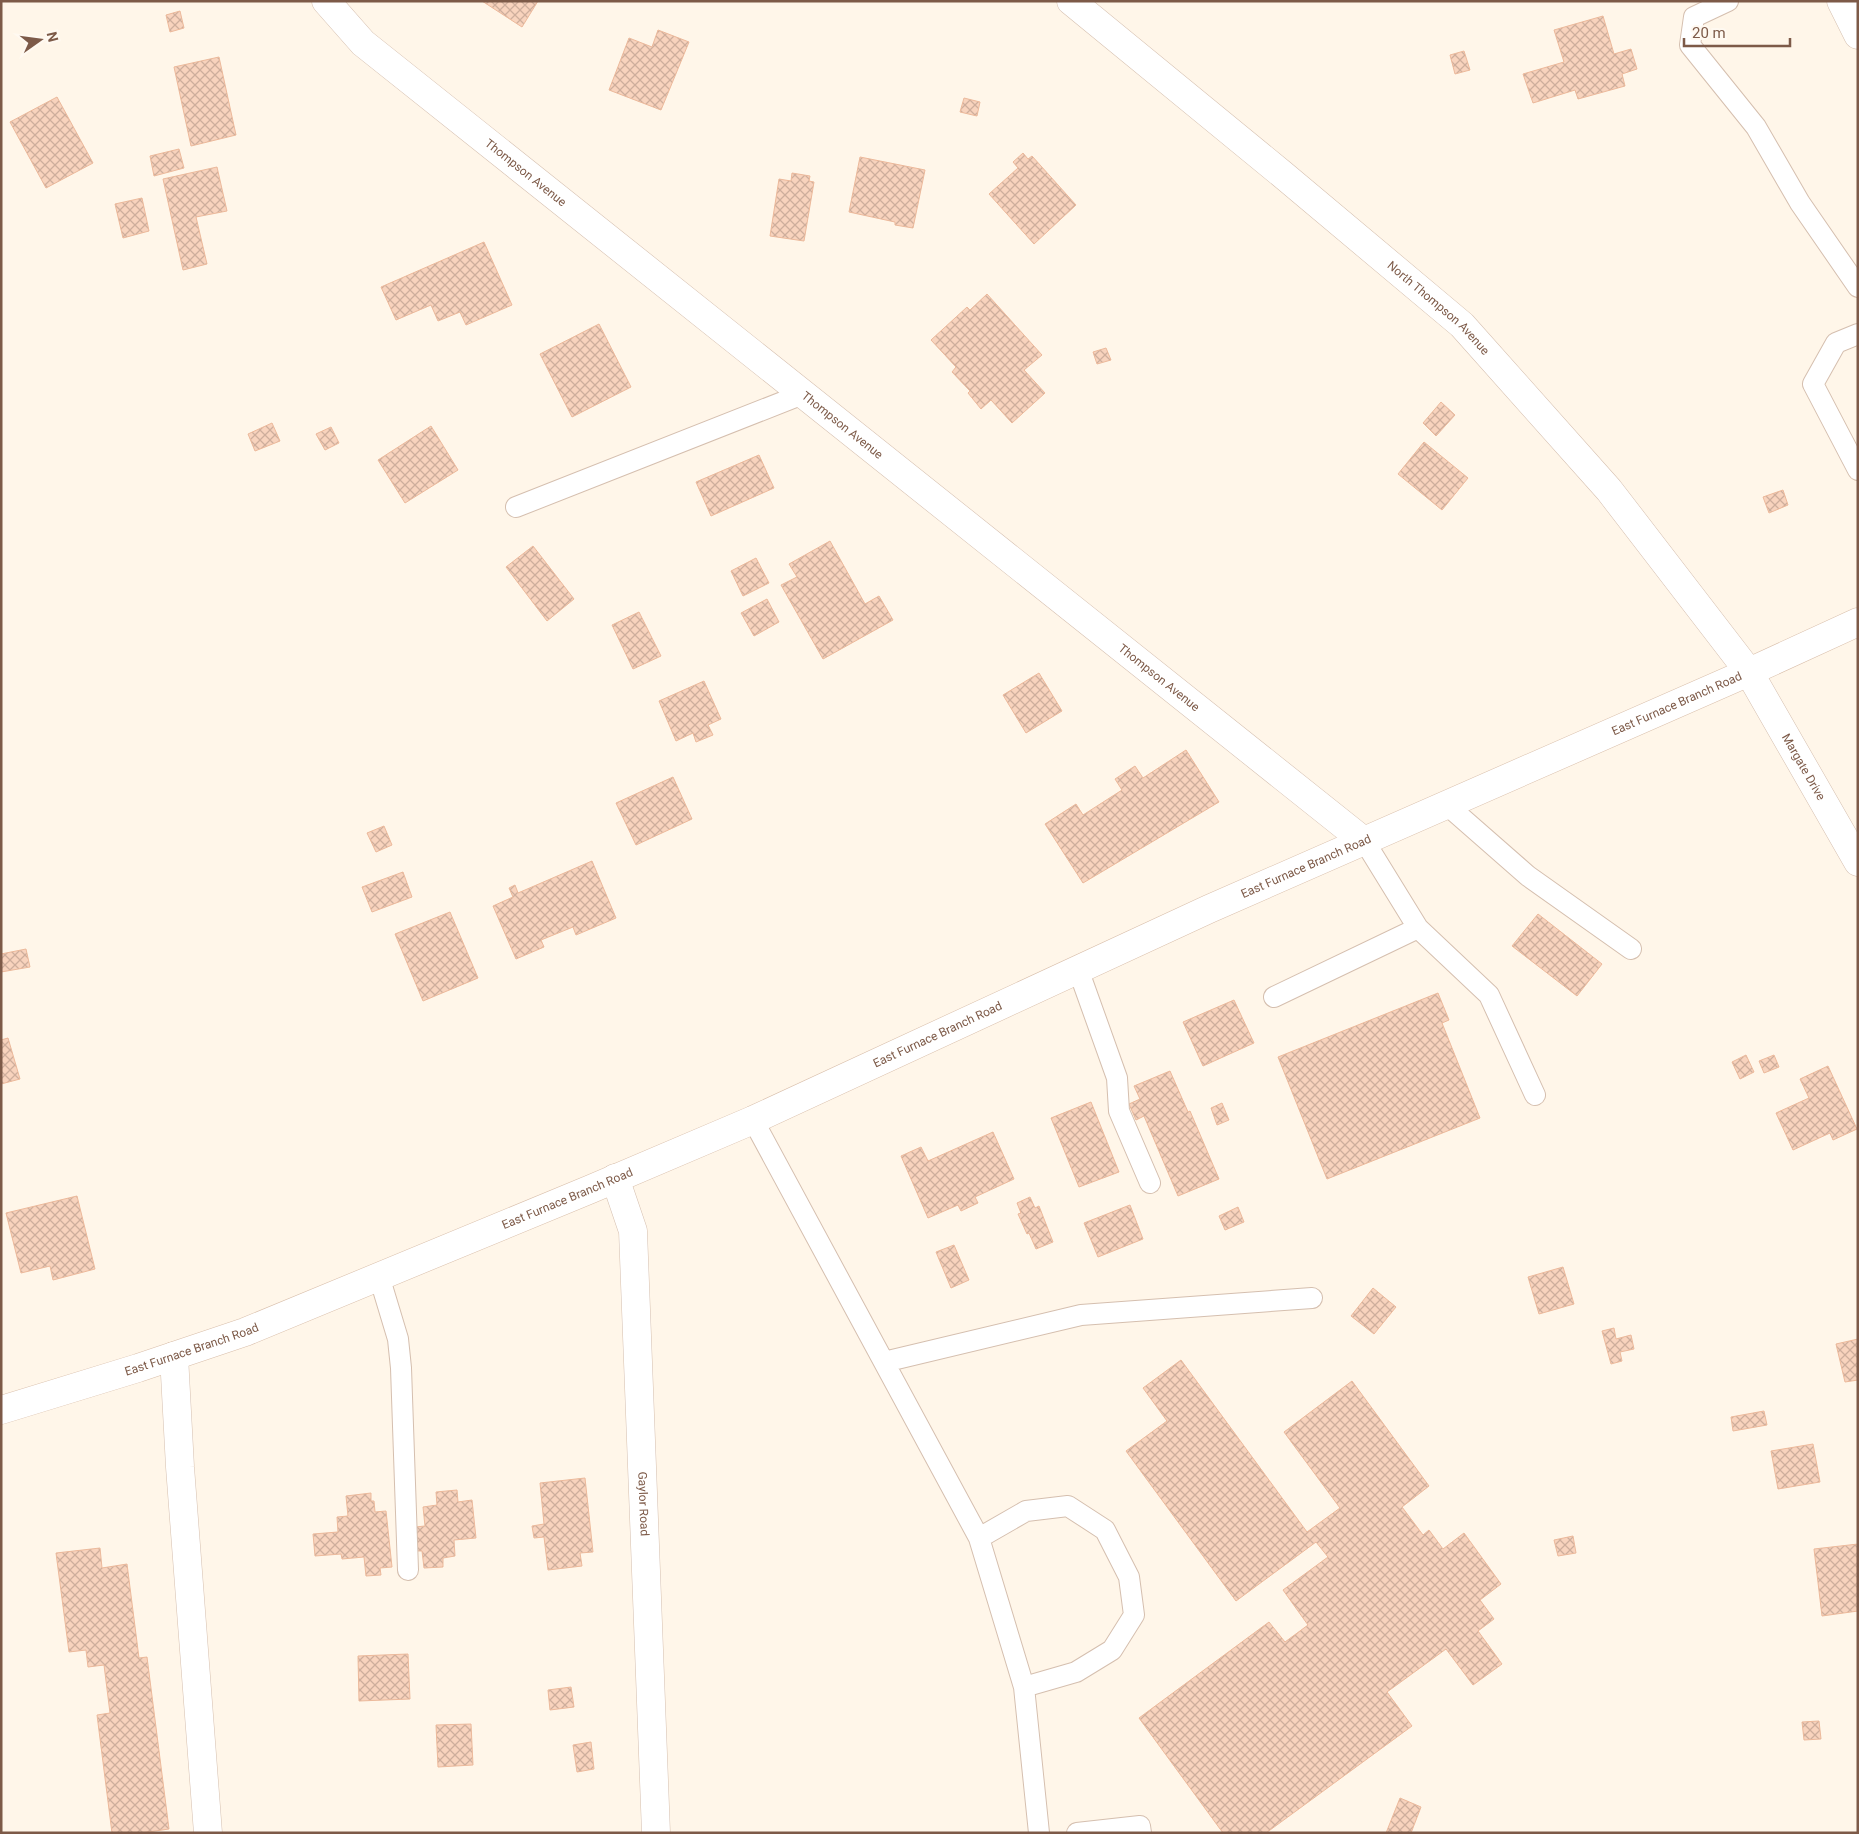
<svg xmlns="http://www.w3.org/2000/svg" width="1859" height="1834" font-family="Roboto,sans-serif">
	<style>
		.building { fill: url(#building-cross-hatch); stroke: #ecb99b }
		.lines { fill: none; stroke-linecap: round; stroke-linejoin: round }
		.service-casing { stroke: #d5bfaf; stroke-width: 22 }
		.minor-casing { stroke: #d5bfaf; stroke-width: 29 }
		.secondary-casing { stroke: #d9bfab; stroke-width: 29 }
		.service { stroke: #fff; stroke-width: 20 }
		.minor { stroke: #fff; stroke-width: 28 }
		.secondary { stroke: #fff; stroke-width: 28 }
		.labels { text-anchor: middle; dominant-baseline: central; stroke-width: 4.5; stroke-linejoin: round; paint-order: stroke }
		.street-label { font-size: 12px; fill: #7d5a48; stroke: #fff9f1 }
	</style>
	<defs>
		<pattern id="building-cross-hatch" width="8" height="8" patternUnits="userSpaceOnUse" patternTransform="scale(1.25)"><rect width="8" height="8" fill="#f8d3bd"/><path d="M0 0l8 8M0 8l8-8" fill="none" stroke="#ceae9c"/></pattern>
	</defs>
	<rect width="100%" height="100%" fill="#fff6e9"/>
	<!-- building -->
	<path class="building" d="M482 1H538L522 27Z
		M180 11 184 28 170 32 166 15Z
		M1603 16 1614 54 1631 49 1637 69 1622 74 1625 86 1578 99 1575 90 1533 103 1523 74 1564 62 1554 30Z
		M658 30 689 42 661 110 609 90 629 38 652 47Z
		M1464 51 1470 70 1455 74 1450 55Z
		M219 57 236 135 191 146 174 67Z
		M57 97 93 163 46 188 10 122Z
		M964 98 980 102 977 116 960 112Z
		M179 149 184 168 154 176 150 156Z
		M1023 153 1028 159 1032 156 1076 205 1034 244 989 194 1018 168 1013 162Z
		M860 157 925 170 913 228 895 225V222L849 212Z
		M217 167 227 211 196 217 207 264 183 270 163 179Z
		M792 173 810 176 809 181 814 182 804 241 770 236 779 179 791 181Z
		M142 198 149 231 123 238 115 204Z
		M484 242 512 305 466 325 460 312 438 321 431 305 396 320 381 287Z
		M987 294 1042 355 1024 370 1045 393 1012 423 991 400 981 409 968 393 970 391 952 372 956 367 931 340 967 307 970 310Z
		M599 324 631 387 572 417 540 354Z
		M1106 348 1111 360 1097 364 1093 352Z
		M1441 402 1455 415 1436 436 1423 423Z
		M272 423 280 441 255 451 248 434Z
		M431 426 458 470 405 503 378 460Z
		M331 427 339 443 325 450 316 434Z
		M1424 442 1468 478 1442 510 1398 474Z
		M759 455 774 488 711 516 696 482Z
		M1783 490 1788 505 1769 513 1763 497Z
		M830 541 865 604 879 596 893 620 823 659 781 585 797 577 789 564Z
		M533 546 574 599 547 621 506 567Z
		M756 558 769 583 743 596 731 571Z
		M767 599 779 622 754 636 741 613Z
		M639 612 661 656 633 669 612 625Z
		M1039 673 1062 711 1026 733 1003 695Z
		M704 681 721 719 708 725 713 735 696 742 693 733 676 741 659 701Z
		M1186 750 1219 802 1083 883 1045 824 1076 804 1083 815 1122 790 1115 779 1135 766 1143 778Z
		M673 777 692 819 636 845 616 803Z
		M384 826 392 845 376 852 367 833Z
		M592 861 616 918 576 935 573 927 541 940 544 947 516 959 493 906 513 897 509 888 515 885 518 893Z
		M403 872 412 897 372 912 362 887Z
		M450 912 478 978 423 1001 395 934Z
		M1538 914 1602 964 1577 996 1512 946Z
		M26 949 30 967 1 972V954Z
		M1438 993 1449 1020 1442 1023 1480 1118 1327 1179 1278 1057Z
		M1234 1000 1254 1043 1203 1066 1183 1022Z
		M8 1038 20 1079 1 1084V1040Z
		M1746 1055 1754 1072 1740 1079 1732 1062Z
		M1774 1055 1779 1067 1764 1073 1759 1061Z
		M1828 1066 1857 1129 1833 1140 1830 1133 1793 1150 1776 1113 1809 1098 1800 1079Z
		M1170 1071 1188 1112 1190 1111 1219 1179 1178 1196 1144 1116 1136 1120 1129 1104 1140 1099 1134 1086Z
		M1091 1102 1119 1172 1079 1187 1051 1118Z
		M1222 1103 1229 1120 1217 1125 1211 1108Z
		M993 1132 1014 1179 975 1197 978 1203 961 1211 958 1205 928 1218 901 1156 921 1147 928 1161Z
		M77 1196 95 1269 53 1280 50 1266 21 1273 6 1213Z
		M1030 1197 1035 1208 1039 1206 1053 1242 1036 1249 1029 1233 1027 1234 1018 1214 1021 1213 1017 1203Z
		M1130 1205 1143 1239 1098 1257 1084 1223Z
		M1238 1207 1244 1222 1225 1230 1219 1216Z
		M954 1245 969 1280 951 1288 936 1252Z
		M1563 1267 1574 1304 1539 1314 1528 1277Z
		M1373 1288 1396 1307 1374 1334 1351 1316Z
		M1614 1328 1616 1339 1631 1335 1634 1349 1620 1352 1622 1361 1611 1364 1602 1331Z
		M1858 1339V1380L1845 1382 1836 1344Z
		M1181 1360 1307 1532 1340 1508 1284 1432 1352 1381 1429 1486 1402 1507 1423 1535 1429 1530 1443 1549 1464 1533 1501 1584 1480 1600 1494 1619 1478 1631 1502 1664 1473 1685 1446 1649 1387 1692 1412 1726 1266 1833H1223L1139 1718 1269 1622 1285 1642 1308 1625 1283 1590 1328 1557 1316 1542 1236 1601 1126 1451 1167 1421 1143 1388Z
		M1764 1411 1767 1425 1733 1431 1731 1417Z
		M1813 1444 1820 1482 1778 1489 1771 1451Z
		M585 1478 593 1552 580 1553 582 1566 548 1570 544 1537 534 1538 532 1526 544 1524 540 1483Z
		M457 1490 458 1502 472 1500 476 1538 454 1540 455 1556 443 1558V1567L424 1568 422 1551H417L415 1527 425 1526 423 1507 437 1505 436 1492Z
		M371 1493V1501H374L375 1512 386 1511 392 1567 380 1568 381 1575 366 1576 364 1557 342 1559 341 1554 315 1556 313 1534 338 1532 337 1517 348 1516 346 1496Z
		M1573 1536 1576 1553 1558 1556 1554 1540Z
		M1858 1544V1611L1822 1616 1814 1549Z
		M100 1548 102 1568 127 1564 139 1658 147 1657 169 1829 141 1833H112L97 1715 110 1713 104 1665 88 1667 86 1650 69 1652 56 1553Z
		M408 1654 410 1699 359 1701 358 1656Z
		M571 1687 574 1707 550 1710 548 1690Z
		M1819 1721 1821 1739 1804 1740 1802 1722Z
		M471 1724 473 1765 438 1767 436 1725Z
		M591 1742 594 1769 577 1772 573 1745Z
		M1400 1798 1421 1807 1411 1833H1386Z"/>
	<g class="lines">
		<!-- service casing -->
		<g class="service-casing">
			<path id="service" d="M1728 1 1694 17 1690 45 1756 127 1800 203 1858 287
				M1858 334 1836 343 1813 384 1858 470
				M516 507 803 394
				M1447 805 1528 876 1631 949
				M1365 842 1418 928 1489 995 1535 1095
				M1078 969 1117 1078 1119 1111 1150 1183
				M1274 997 1418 928
				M753 1120 979 1538 1024 1687 1039 1833
				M379 1276 398 1339 401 1368 408 1570
				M884 1362 1081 1315 1312 1298
				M979 1538 1026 1511 1068 1506 1105 1530 1129 1577 1134 1615 1112 1650 1076 1672 1024 1687
				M1077 1833 1140 1826 1141 1833"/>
		</g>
		<!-- minor casing -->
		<g class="minor-casing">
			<g id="minor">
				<path id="s1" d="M326 1 363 43 1365 842"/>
				<path id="s2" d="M1071 1 1282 174 1462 325 1609 490 1749 672 1858 862"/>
				<path d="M1841 1 1858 35"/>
				<path id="s3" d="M615 1178 633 1231 656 1833"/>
				<path d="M174 1356 180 1467 208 1833"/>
			</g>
		</g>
		<!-- secondary casing -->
		<g class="secondary-casing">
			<g id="secondary">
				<path id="s4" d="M1 1410 138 1368 245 1332 591 1189 753 1120 1209 909 1749 672 1858 622"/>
			</g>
		</g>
		<!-- service -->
		<use href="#service" class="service"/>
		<!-- minor -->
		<use href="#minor" class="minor"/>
		<!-- secondary -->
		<use href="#secondary" class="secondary"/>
	</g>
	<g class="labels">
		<!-- street labels -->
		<g class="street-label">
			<text stroke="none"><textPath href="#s1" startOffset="264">Thompson Avenue</textPath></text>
			<text stroke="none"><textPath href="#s2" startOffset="479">North Thompson Avenue</textPath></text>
			<text stroke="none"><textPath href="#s1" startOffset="669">Thompson Avenue</textPath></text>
			<text stroke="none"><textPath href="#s1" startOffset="1074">Thompson Avenue</textPath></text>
			<text stroke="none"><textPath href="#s4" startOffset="1820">East Furnace Branch Road</textPath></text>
			<text stroke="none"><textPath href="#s2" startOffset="1068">Margate Drive</textPath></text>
			<text stroke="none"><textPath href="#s4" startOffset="1415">East Furnace Branch Road</textPath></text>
			<text stroke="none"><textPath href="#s4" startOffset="1010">East Furnace Branch Road</textPath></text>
			<text stroke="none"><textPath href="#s4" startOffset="605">East Furnace Branch Road</textPath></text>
			<text stroke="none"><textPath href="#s4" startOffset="200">East Furnace Branch Road</textPath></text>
			<text stroke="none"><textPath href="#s3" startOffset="329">Gaylor Road</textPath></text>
		</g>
	</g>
	<!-- border -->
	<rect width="1859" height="1834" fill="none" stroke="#7d5a48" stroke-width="5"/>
	<!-- north arrow -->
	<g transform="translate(40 40) rotate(76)" stroke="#fff9f1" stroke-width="4" paint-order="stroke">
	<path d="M0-4L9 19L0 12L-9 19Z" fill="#7d5a48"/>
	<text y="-8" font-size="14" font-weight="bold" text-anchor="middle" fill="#7d5a48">N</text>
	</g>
	<!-- scale -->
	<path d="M1684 38v8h106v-8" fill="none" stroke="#7d5a48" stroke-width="2.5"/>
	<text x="1692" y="38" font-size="15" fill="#7d5a48" stroke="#fff9f1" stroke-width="4" paint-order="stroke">20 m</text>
</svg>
